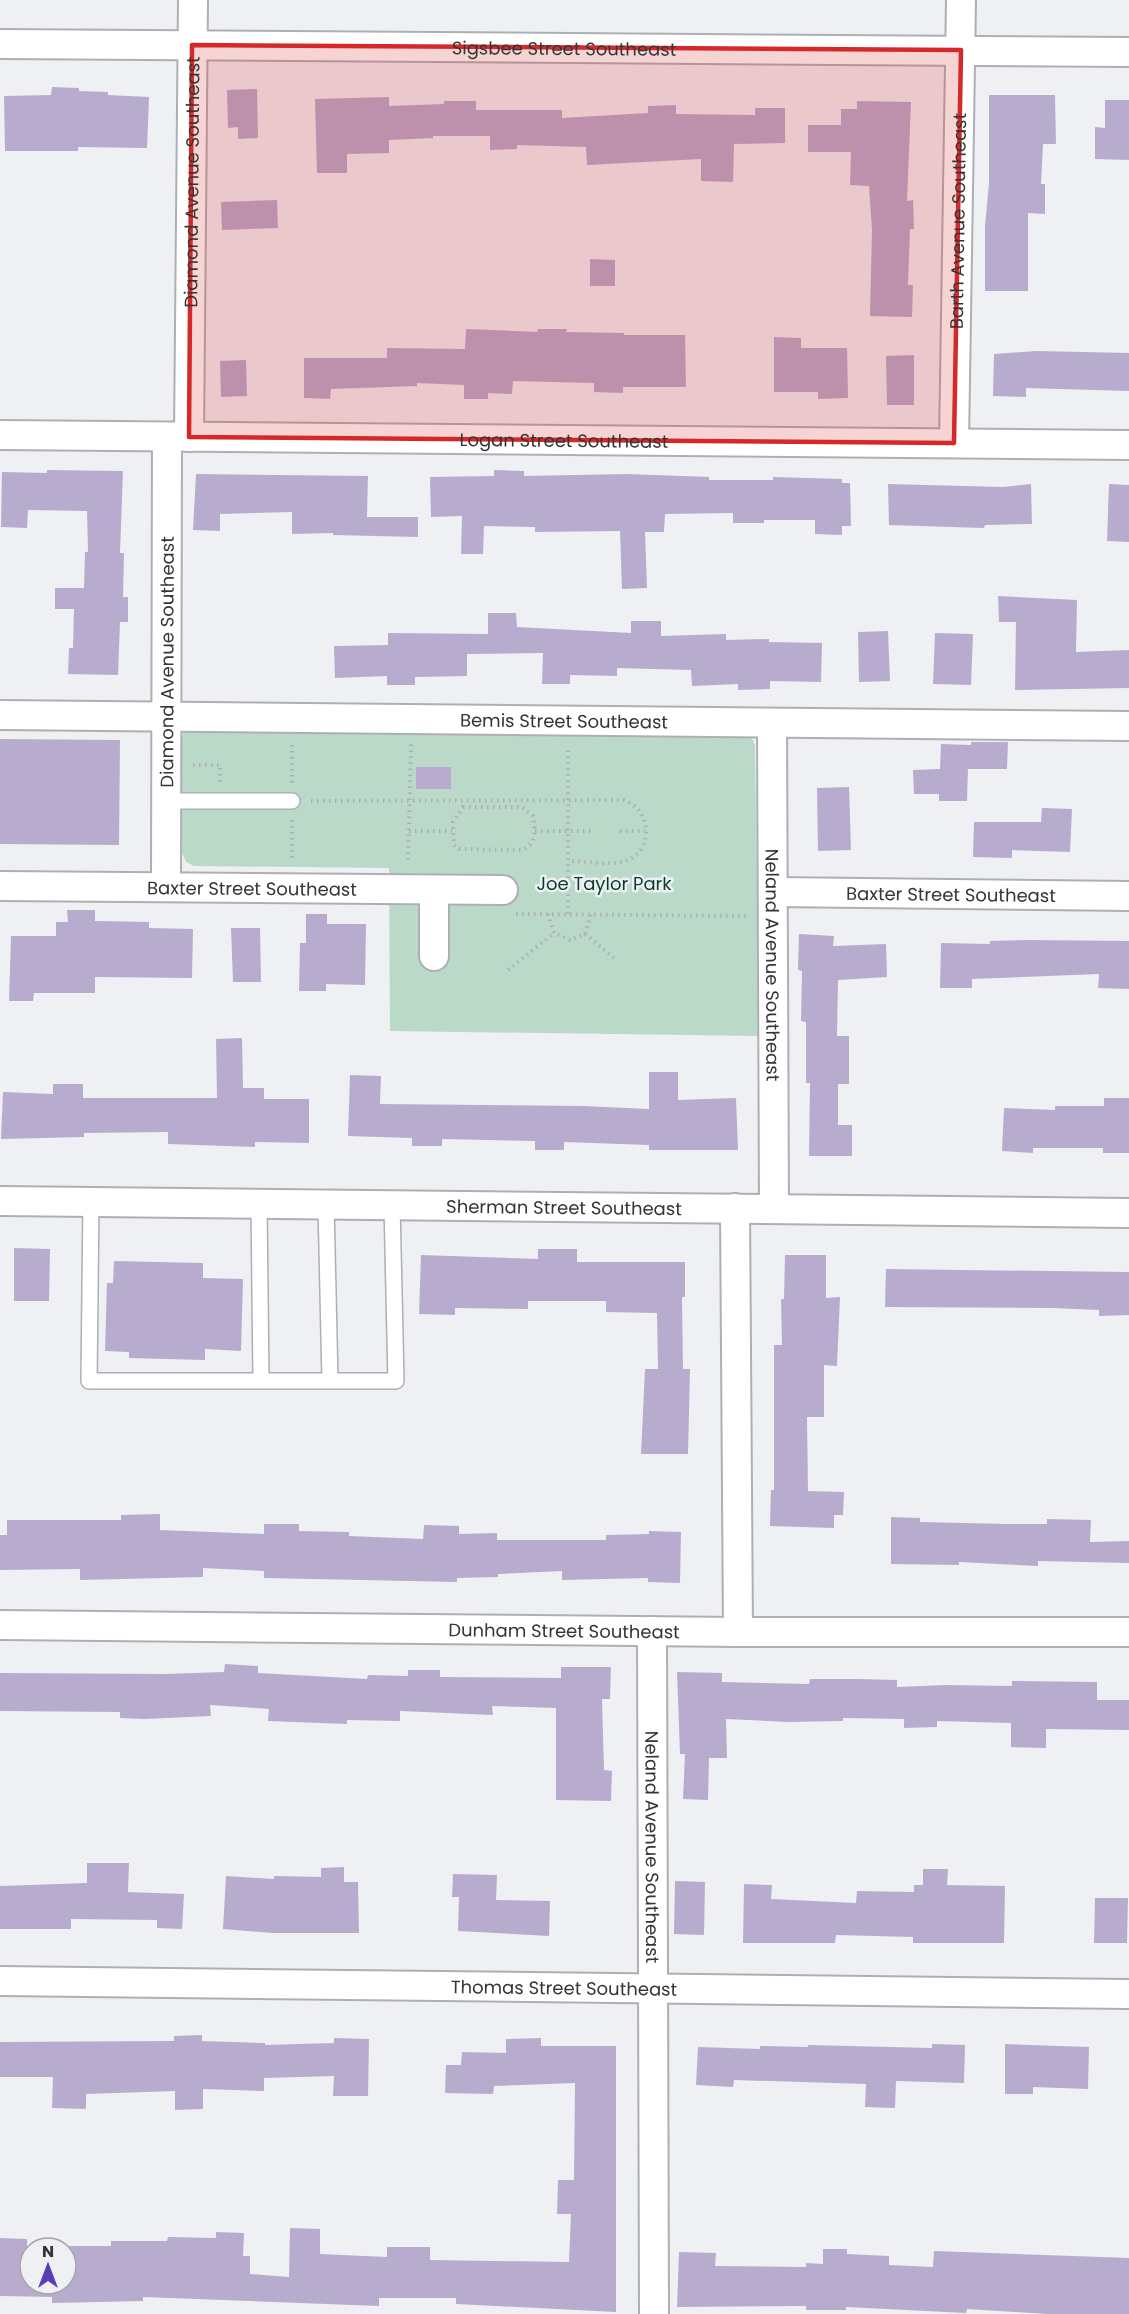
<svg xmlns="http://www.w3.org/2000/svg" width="1129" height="2314" font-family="Poppins,sans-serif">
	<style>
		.green { fill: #bad9c9 }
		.building { fill: #b7acce; fill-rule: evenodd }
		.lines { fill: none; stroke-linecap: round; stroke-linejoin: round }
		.service-casing { stroke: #aeafb3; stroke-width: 18 }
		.minor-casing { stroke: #aeafb3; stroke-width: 32 }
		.path { stroke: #aeafb2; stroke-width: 4; stroke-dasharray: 1.5 4.5; stroke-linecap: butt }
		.service { stroke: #fff; stroke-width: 15 }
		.minor { stroke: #fff; stroke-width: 28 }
		.marked { fill: #d62828; fill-opacity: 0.2; stroke: #d62828; stroke-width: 4.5; stroke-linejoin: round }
		.labels { text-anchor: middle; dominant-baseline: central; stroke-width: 5; stroke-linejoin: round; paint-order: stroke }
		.street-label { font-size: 18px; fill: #353537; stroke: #eff0f4 }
		.park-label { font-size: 18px; fill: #083d29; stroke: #eff0f4 }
	</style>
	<rect width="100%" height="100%" fill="#eff0f4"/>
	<!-- green -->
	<path class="green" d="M190 728 744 733 752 738 755 746 759 1036 390 1031 389 868 194 866 186 862 182 853 181 738 184 732Z"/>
	<!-- building -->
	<path class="building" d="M52 87 79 88V91L108 92V95L149 97 147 148 78 147V151H5L4 96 51 95Z
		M257 89 258 138 238 139V127L228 128 227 90Z
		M989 95H1055L1056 144H1043L1041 184H1045V214L1028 213V291H985V226L989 183Z
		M389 97V106L444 104V101H476V110H562V118L648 113V106L676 105V114L755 115V108H785V143L734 144 733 182 701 181V159L587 165 586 147 517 145V149L490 150V136H433V138L389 140V153L347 154V173H317L315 99Z
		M1105 100H1129V160L1095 159V127L1105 128Z
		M857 101 911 102 907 201 913 200 914 229H910L908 285H913L912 317 870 316 872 230 869 186 850 185 851 152H808V125H841V109H857Z
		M277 200 278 228 222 230 221 202Z
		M590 259 615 260V286H590Z
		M466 329 537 332 538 329H567L566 332 624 333V335H685L686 387H623V393L594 392V383L513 381 512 394 488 393V399H464V385L417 383V386L331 389 330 399 304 398V358H387V348L465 349Z
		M774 337 801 338V348H847L848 398 818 399V392H774Z
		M1036 351 1129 353V391L1026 388V397L993 396 994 354Z
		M914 355V405H887L886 356Z
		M246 360 247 396 221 397 220 361Z
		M47 470 123 471 120 553H124L123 597H128V622H120L118 675 68 674 69 648H73L74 609H55V588H84L85 552H88L87 511 28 510 27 528 1 527 2 472 47 473Z
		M494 470 524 471V476L627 474 709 477V480H773V477L842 479V483H850L851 526H842V535L815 534V520H764V523H733V513L665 514 664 532H645L647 588 622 589 620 531 535 532V527L484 526 483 554H461L462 516 431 517 430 477 494 476Z
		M196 474 368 476 367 517H418V537L333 535V533L292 534V512L220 514V531L193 530Z
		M888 484 1003 487 1031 484 1032 524 985 525 984 528 889 525Z
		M1109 484 1129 485V542L1107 541Z
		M998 596 1077 600 1076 652 1129 650V688L1015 690 1016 622H999Z
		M488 613H516L517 627 631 633V621H661V636L726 634V640L769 639V642L822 643 821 682 770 681V689L738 690V684L692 686 691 670 617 668V676L570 675V684H542L543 653 467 654V676L415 677V685H387V676L335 678 334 646 388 645V633L488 634Z
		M888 631 890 681 859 682 858 632Z
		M935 633 973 634 971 685 933 684Z
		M0 739 120 740 119 845 0 844Z
		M971 742H1008L1007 769H968L967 801H939V794H914L913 770 940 769 941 744 971 745Z
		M416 767H451V789H416Z
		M849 787 851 850 818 851 817 788Z
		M1042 808 1072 809 1070 852 1012 850V858L973 857 974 822H1041Z
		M67 910H95V921L149 922V928L193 929 192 978 95 977V993H34L33 1001H9L11 936H56V922H68Z
		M306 914H327V924H366L365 985 326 984V991H299L300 943H306Z
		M231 928H260L261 982H233Z
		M799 934 834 936 833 946 886 944 887 977 838 980 837 1036H849V1084H838V1125H852V1156H809L810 1083H806V1022L801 1021 802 971 798 970Z
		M1026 940 1129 941V989L1098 988 1099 974 972 979V988H940L941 943 990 944V941Z
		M242 1038 243 1088H264V1099H309V1143L255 1142V1147L168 1144V1132L84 1133V1137L1 1139 3 1092 53 1094V1084H83V1098H217L216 1039Z
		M649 1072H678V1100L736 1098 738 1150H649V1145L564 1142V1150H535V1141L442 1139V1146H412V1138L348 1136 350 1075 381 1076 380 1104 583 1106 649 1109Z
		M1104 1098H1129V1153H1103V1148H1033V1153L1002 1151 1004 1108 1055 1110V1106H1104Z
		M14 1248 50 1249 49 1301H14Z
		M538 1249H577V1262H685V1297H682L683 1369H690L688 1454H641L645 1369H658L657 1313 606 1312V1301H528V1309L455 1308V1315L419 1314 421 1255 538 1259Z
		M785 1255H826V1298L840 1297 837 1366 824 1365V1417H807L808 1491 844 1492 843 1515H834V1528L770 1526 771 1490H774V1345H782L781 1299H784Z
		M114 1261 203 1263V1278L243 1279 241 1351 205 1349V1360L129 1358V1352L105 1351 107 1283H113Z
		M886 1269 1129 1272V1315L1099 1316V1310L1051 1308 885 1307Z
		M160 1514V1530L264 1534V1524H299V1531L349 1532V1536L423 1539 424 1525 459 1526V1534L497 1533V1540H606V1535L649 1534V1531L681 1532 680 1583 648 1582V1578L562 1580V1571L498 1574V1577L457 1578V1582L264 1578V1571L203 1568V1577L80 1580V1569L0 1570V1535H7V1520H121V1515Z
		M891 1517 920 1518V1522L1007 1524H1047V1519L1091 1520 1090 1542 1129 1541V1563L1038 1561V1566L959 1562V1565L891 1564Z
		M225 1664 258 1666V1673L367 1679 368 1675 408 1676V1670H440V1677L561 1678V1667H611L610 1699H602L604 1770 612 1771 611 1801 556 1800V1708L492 1706 493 1715 400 1711V1721L347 1720V1724L268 1721 269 1709 210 1705 211 1716 144 1719 120 1718V1712L0 1711V1673L166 1674 224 1672Z
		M677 1672 722 1673V1682L809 1684 810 1679H858L897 1680V1687L946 1685 1012 1686V1681L1097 1682V1700H1129V1730L1046 1729V1748L1011 1747V1723L937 1721V1727L904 1728V1719L843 1718V1721L789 1722 726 1719 727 1758H709L708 1800 683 1799 685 1754H680Z
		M87 1863H129L128 1892 184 1894 182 1929 157 1928V1920L71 1919V1929H0V1886L87 1883Z
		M344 1867V1882H358L359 1933H273L223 1929 226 1876 274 1879V1876L321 1877V1868Z
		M923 1869H948L947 1885 1005 1886 1004 1943H913V1937L836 1935 835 1943H743L744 1884 772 1885 771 1899 856 1903 857 1891 914 1892V1885H923Z
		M453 1874 497 1875 496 1900 550 1901 549 1936 458 1931 459 1897H452Z
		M675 1881 705 1882 704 1935 674 1934Z
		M1095 1898H1128L1127 1943H1094Z
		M202 2035V2041L265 2043V2045L334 2043V2038L369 2039 368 2096H333L334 2076 264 2078V2091L203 2089V2109L175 2110V2091L86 2094V2109L52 2108 53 2077H0V2042L174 2041V2036Z
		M541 2038V2046H616V2312L456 2304V2298H379V2306L143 2297V2301L52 2303V2297L0 2296V2238L27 2239V2246H111V2241H167L168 2237 216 2238V2232L244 2233 243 2256H250V2274L289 2277 290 2228 320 2229V2254L387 2257V2247H430V2260L569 2262 571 2214H557L558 2180H574L575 2083 494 2086 493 2094 445 2093 446 2065H461L462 2052 506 2053V2039ZM30 2248H66V2284H30Z
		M932 2044 965 2045 964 2083 896 2081 895 2108 865 2107 866 2084 734 2080 733 2087 696 2085 698 2047 760 2049V2046L808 2047V2045L932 2048Z
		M1005 2044 1089 2047 1088 2089 1033 2087V2094H1005Z
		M823 2249H847V2254L889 2256V2265L933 2267 934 2251 1129 2258V2314H1048L967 2309 966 2313 846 2307V2310H806V2306L677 2307 679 2252 716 2253 715 2266 806 2267V2263L823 2264Z"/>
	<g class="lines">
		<!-- service casing -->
		<g class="service-casing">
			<path id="service" d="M166 801H292
				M91 1201 89 1381H396L392 1204
				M259 1203 261 1381
				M326 1204 330 1381"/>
		</g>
		<!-- minor casing -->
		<g class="minor-casing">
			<g id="minor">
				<path id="s1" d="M0 44 1129 52"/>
				<path id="s2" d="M0 435 1129 445"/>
				<path id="s3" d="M189 437 193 0"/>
				<path id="s4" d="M954 443 961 0"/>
				<path id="s5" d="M0 715 1129 726"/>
				<path id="s6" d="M772 723 774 1208"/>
				<path id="s7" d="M0 886 503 890"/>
				<path id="s8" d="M166 887 167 437"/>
				<path d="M434 890V956"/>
				<path id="s9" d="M774 892 1129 896"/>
				<path id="s10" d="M0 1201 1129 1213"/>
				<path d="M735 1208 738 1632"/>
				<path id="s11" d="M0 1625 738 1632H1129"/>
				<path id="s12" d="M652 1631 654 2314"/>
				<path id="s13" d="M0 1981 1129 1994"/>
			</g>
		</g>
		<!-- path -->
		<path class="path" d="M292 745V783
			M193 765H220V782
			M311 801 623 800C652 809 655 851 625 861 609 866 585 861 568 861
			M463 807H522L533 816C535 829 537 844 522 850L459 849 454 845 453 822Z
			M292 820V859
			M409 831H452
			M535 831H593
			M620 831H645
			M408 860 411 744
			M516 914 746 916
			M548 914 554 933 570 940 585 934 591 914
			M568 914V747
			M585 934 614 958
			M508 970 554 933"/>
		<!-- service -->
		<use href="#service" class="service"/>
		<!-- minor -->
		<use href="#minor" class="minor"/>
	</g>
	<!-- marked area -->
	<path class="marked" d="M192 45 961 50 954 443 189 437Z"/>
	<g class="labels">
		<!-- street labels -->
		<g class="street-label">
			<text stroke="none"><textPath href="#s1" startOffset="564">Sigsbee Street Southeast</textPath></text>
			<text stroke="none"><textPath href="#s3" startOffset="255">Diamond Avenue Southeast</textPath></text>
			<text stroke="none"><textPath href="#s4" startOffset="222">Barth Avenue Southeast</textPath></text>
			<text stroke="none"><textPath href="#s2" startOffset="564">Logan Street Southeast</textPath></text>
			<text stroke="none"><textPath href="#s8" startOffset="225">Diamond Avenue Southeast</textPath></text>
			<text stroke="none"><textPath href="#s5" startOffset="564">Bemis Street Southeast</textPath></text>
			<text stroke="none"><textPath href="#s7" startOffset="252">Baxter Street Southeast</textPath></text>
			<text stroke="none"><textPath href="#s9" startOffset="177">Baxter Street Southeast</textPath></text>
			<text stroke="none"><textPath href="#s6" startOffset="242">Neland Avenue Southeast</textPath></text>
			<text stroke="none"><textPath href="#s10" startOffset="564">Sherman Street Southeast</textPath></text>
			<text stroke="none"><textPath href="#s11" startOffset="564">Dunham Street Southeast</textPath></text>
			<text stroke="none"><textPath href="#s12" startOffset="216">Neland Avenue Southeast</textPath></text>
			<text stroke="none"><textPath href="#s13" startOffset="564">Thomas Street Southeast</textPath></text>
		</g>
		<!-- park labels -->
		<g class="park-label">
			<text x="604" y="883">Joe Taylor Park</text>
		</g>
	</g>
	<!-- north arrow -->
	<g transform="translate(48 2266)"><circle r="28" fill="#eff0f4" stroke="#a5a5a8" stroke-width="1.5"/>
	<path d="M0-4.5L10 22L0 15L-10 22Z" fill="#583db5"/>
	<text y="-9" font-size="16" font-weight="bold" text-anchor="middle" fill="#353537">N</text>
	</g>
</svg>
